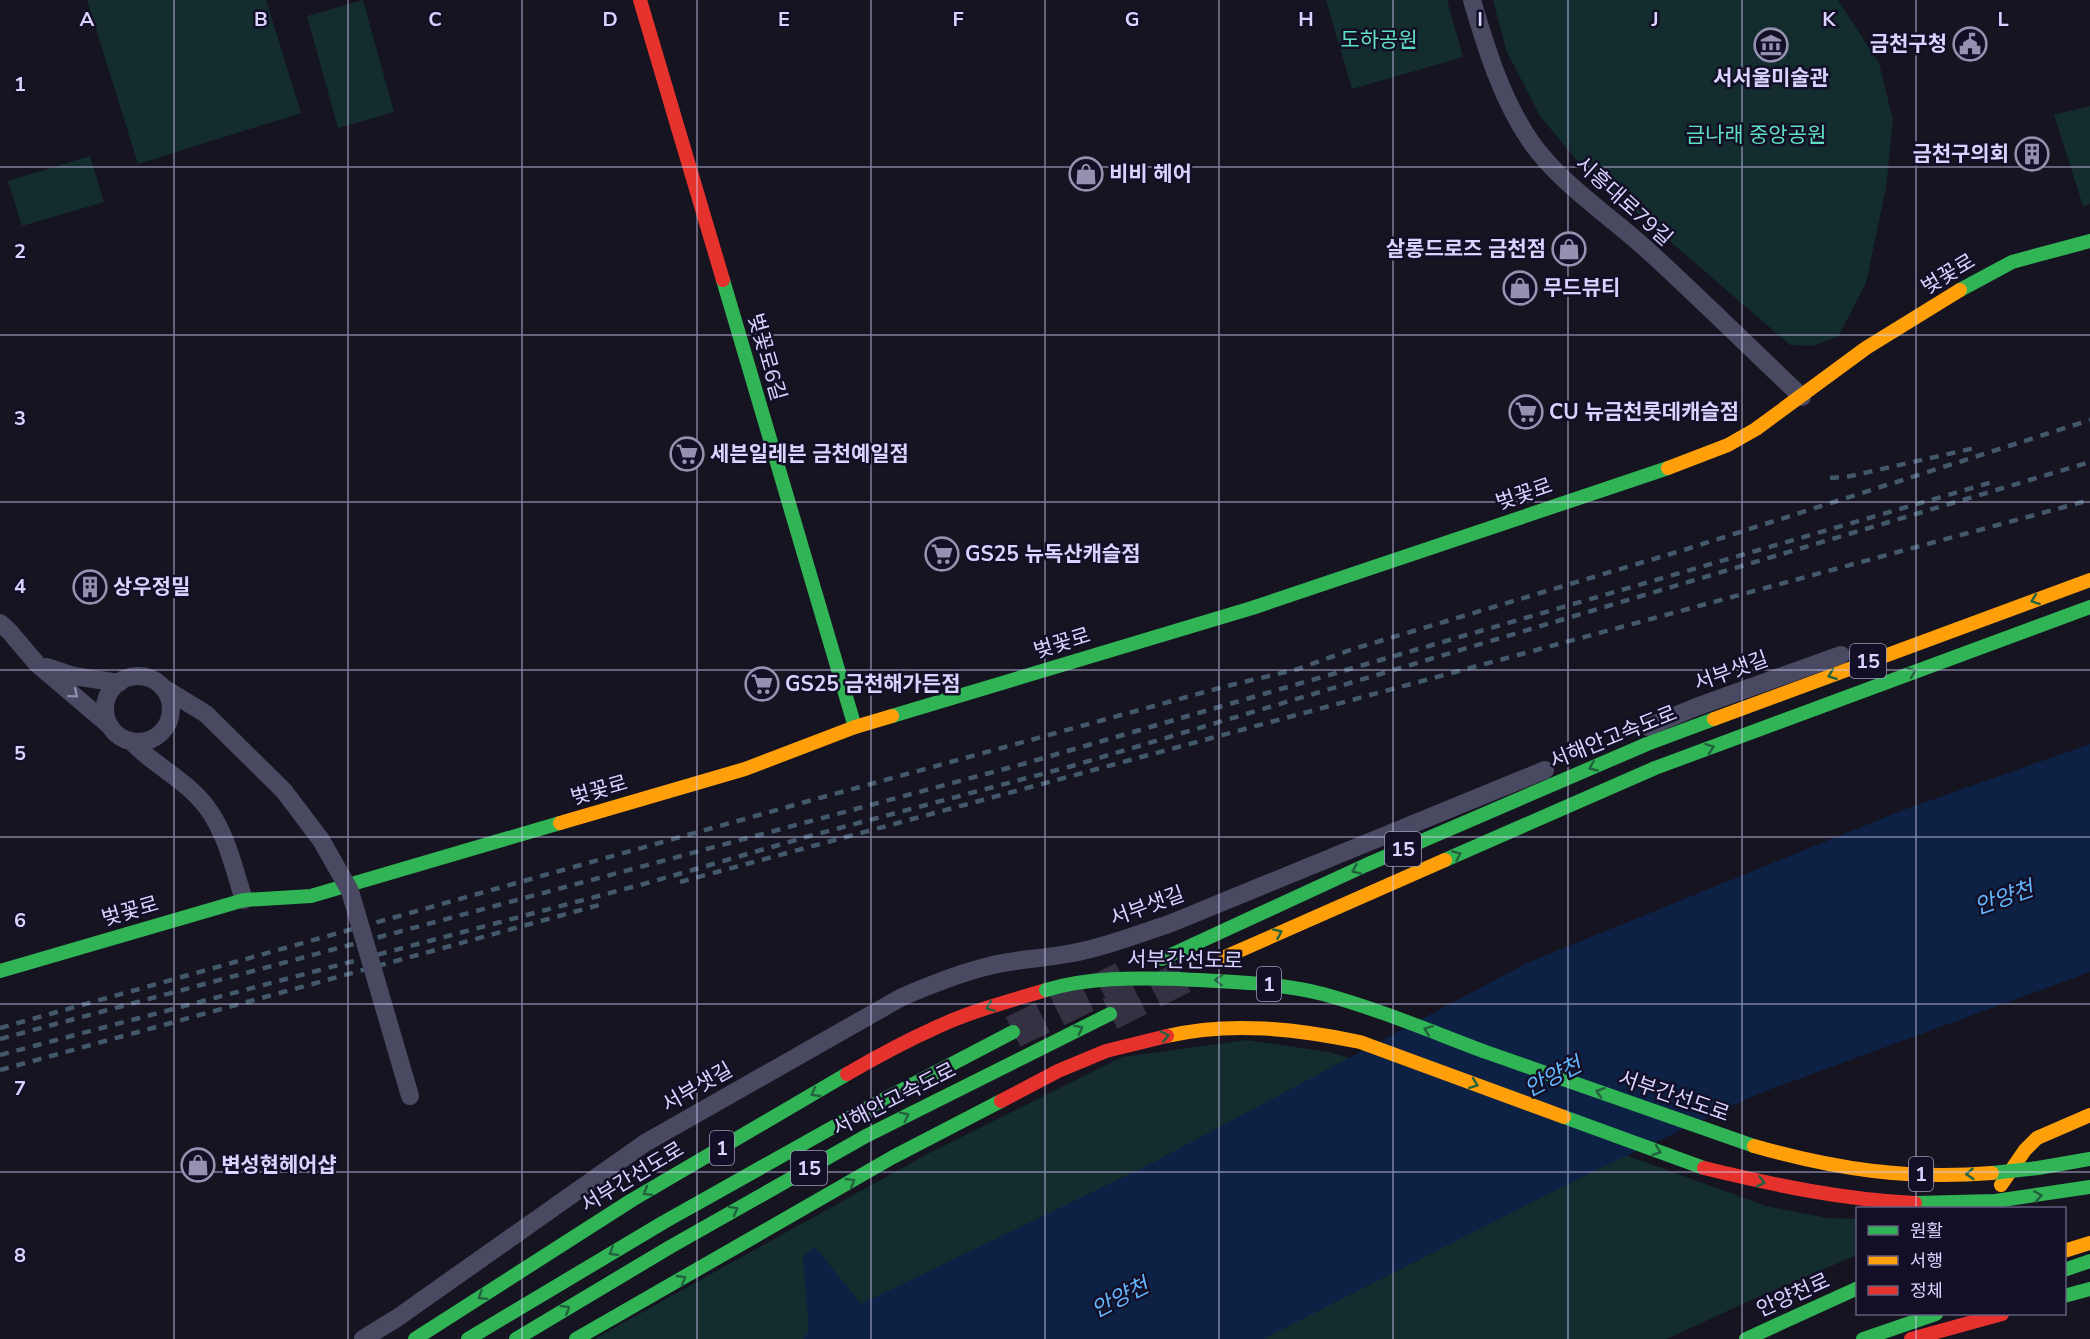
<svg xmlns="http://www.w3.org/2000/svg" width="2090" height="1339" font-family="'Nunito Sans','Noto Sans KR',sans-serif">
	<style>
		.green { fill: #132c2d }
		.water { fill: #0d2144 }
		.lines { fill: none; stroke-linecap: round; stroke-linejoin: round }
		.highway-tunnel { stroke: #333142; stroke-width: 33; stroke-dasharray: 33 16; stroke-linecap: butt }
		.street { stroke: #4a4962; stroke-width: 18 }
		.fast { stroke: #30b455; stroke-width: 14 }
		.slow { stroke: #ff9f0a; stroke-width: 14 }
		.jam { stroke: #e5322d; stroke-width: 14 }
		.rail { stroke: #43596b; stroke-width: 4.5; stroke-dasharray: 9 8; stroke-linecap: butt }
		.street-bridge { stroke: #4a4962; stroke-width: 18 }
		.fast-bridge { stroke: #30b455; stroke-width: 14 }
		.slow-bridge { stroke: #ff9f0a; stroke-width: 14 }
		.jam-bridge { stroke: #e5322d; stroke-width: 14 }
		.oneway { stroke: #22623e }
		.oneway2 { stroke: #928eb0 }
		.grid { fill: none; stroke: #d9d4ff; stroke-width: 1.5; stroke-opacity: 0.55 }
		.labels { text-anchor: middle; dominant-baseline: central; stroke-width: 5; stroke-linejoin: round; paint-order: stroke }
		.shield { fill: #130f26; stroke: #9e99be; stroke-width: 1.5 }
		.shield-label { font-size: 20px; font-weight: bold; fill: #d9d4ff }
		.park-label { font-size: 21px; fill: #5fe0c0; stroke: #130f26 }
		.poi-label { font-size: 21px; font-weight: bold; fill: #d9d4ff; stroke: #130f26; text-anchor: start }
		.street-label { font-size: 21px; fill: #d9d4ff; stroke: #130f26 }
		.water-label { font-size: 22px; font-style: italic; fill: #62b6ff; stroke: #130f26 }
		.grid-label { font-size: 20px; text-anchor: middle; font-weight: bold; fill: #d9d4ff; stroke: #130f26; stroke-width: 5; stroke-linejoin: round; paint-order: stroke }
	</style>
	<rect width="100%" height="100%" fill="#161421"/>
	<!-- green -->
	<path class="green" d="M87 0H266L301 113 138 164Z
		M363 0 394 112 338 128 307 16Z
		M1326 0H1447L1463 57 1352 89Z
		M1493 0H1838L1879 63 1893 120 1886 188 1866 283 1838 337 1812 346 1790 345 1578 162 1540 116 1506 50Z
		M2090 106V204L2083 206 2054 115Z
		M90 156 104 202 22 226 8 181Z
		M1247 1040 1329 1052 1399 1073 1766 1206 1827 1218 1857 1219V1255L1751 1300 1667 1339H594L929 1153 1122 1057Z"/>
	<!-- water -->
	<path class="water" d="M2090 744V972L1760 1093 1584 1176 1263 1339H803L809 1331 803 1256 815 1247 861 1304 1150 1164 1527 963 1903 810Z"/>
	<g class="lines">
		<!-- highway-tunnel -->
		<path class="highway-tunnel" d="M1110 1014 1189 974
			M1013 1032 1123 978"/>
		<!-- street -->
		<path class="street" d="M1472 0C1486 48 1502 100 1531 142 1561 184 1606 213 1644 247 1698 296 1749 347 1802 397
			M0 623 9 631 37 664 110 726
			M47 667 74 676 119 683
			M105 709a33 33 0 1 1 66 0a33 33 0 1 1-66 0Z
			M162 687 206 714 284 791 321 840
			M1648 727 1696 707 1841 655
			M131 741C151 763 179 776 199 798 225 825 233 866 244 900
			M363 1339 397 1318 645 1143 902 997C930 985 959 973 989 966 1015 959 1041 959 1067 954 1102 948 1135 935 1169 924L1545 770"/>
		<!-- fast -->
		<path class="fast" d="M723 280 855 727
			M1960 290 2012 262 2090 241
			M892 716 1252 608 1668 468
			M1445 860 1655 768 2090 607
			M1162 959 1366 865 1647 744 1714 719
			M0 971 244 900 311 896 560 823
			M1483 1051 1754 1146
			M1564 1117 1704 1168
			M2064 1270 2090 1261
			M2064 1296 2090 1289
			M415 1339 632 1200 847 1074
			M468 1339 664 1222 860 1112 1013 1032
			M516 1339 670 1247 866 1136 1110 1014
			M576 1339 893 1157 1001 1101
			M1746 1339 1858 1288
			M1863 1339 1936 1314"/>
		<!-- slow -->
		<path class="slow" d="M1668 468 1728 445 1756 429 1866 348 1960 290
			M1714 719 2090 580
			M560 823 745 769 855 727 892 716
			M1225 957 1445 860
			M1167 1036C1231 1021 1297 1029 1360 1042L1564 1117
			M2001 1185 2025 1150 2037 1138 2090 1115
			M2064 1251 2090 1243"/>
		<!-- jam -->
		<path class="jam" d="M640 0 723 280
			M847 1074C876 1057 906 1041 937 1027 971 1011 1010 1001 1046 990
			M1001 1101 1058 1071 1106 1051 1167 1036
			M1911 1339 2002 1314"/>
		<!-- rail -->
		<path class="rail" d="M1830 478 1851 476 1979 447
			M680 882 2090 500
			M0 1028 798 804 1223 687 1298 669 1350 650 1687 549 2090 420
			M0 1039 1023 764 1996 481
			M0 1055 651 882 806 837 1072 766 2090 462
			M0 1070 599 905"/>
		<!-- street-bridge -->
		<path class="street-bridge" d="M321 840 350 891 410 1096"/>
		<!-- fast-bridge -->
		<path class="fast-bridge" d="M1046 990C1088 977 1134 978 1178 979 1226 982 1276 982 1323 994 1378 1009 1430 1031 1483 1051
			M1992 1173 2038 1168 2090 1159
			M1915 1203 1995 1201 2090 1187"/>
		<!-- slow-bridge -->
		<path class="slow-bridge" d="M1754 1146C1834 1169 1908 1180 1992 1173"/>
		<!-- jam-bridge -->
		<path class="jam-bridge" d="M1704 1168C1774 1185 1844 1200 1915 1203"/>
	</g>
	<!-- one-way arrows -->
	<defs><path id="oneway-chevron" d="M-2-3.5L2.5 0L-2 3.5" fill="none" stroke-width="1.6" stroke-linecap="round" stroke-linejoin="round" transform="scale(1.5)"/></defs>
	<g class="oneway">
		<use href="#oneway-chevron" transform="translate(2035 600) rotate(160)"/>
		<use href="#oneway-chevron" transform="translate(1912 672) rotate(-20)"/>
		<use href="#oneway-chevron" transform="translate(1832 675) rotate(160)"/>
		<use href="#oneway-chevron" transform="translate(1710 748) rotate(-20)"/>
		<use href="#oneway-chevron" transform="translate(1593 767) rotate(157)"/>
		<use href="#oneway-chevron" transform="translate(1457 855) rotate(-24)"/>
		<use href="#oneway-chevron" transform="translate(1356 870) rotate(155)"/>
		<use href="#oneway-chevron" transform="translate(1278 933) rotate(-24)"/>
		<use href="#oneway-chevron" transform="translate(1219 980) rotate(-177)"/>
		<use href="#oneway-chevron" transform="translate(990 1007) rotate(159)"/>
		<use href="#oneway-chevron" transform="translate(1079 1029) rotate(-27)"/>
		<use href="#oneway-chevron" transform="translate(1428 1030) rotate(-159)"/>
		<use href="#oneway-chevron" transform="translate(1165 1036) rotate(-12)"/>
		<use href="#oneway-chevron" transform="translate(1474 1084) rotate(20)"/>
		<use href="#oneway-chevron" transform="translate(1600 1092) rotate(-161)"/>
		<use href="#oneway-chevron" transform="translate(815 1093) rotate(150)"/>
		<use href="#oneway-chevron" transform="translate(905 1116) rotate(-27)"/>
		<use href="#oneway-chevron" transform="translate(1657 1151) rotate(20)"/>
		<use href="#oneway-chevron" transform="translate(1970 1174) rotate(176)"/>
		<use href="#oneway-chevron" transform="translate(851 1182) rotate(-30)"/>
		<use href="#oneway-chevron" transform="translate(1761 1182) rotate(14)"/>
		<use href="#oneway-chevron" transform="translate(647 1192) rotate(150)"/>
		<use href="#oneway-chevron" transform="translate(2038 1196) rotate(-9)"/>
		<use href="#oneway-chevron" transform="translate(734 1210) rotate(-29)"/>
		<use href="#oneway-chevron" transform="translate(613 1252) rotate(149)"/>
		<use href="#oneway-chevron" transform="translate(682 1279) rotate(-30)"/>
		<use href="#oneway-chevron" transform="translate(482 1296) rotate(148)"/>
		<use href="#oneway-chevron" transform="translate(566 1309) rotate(-31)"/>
	</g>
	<use class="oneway2" href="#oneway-chevron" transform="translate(74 694) rotate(40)"/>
	<!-- grid -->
	<path class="grid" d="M174 0V1339M348 0V1339M522 0V1339M697 0V1339M871 0V1339M1045 0V1339M1219 0V1339M1393 0V1339M1568 0V1339M1742 0V1339M1916 0V1208M0 167H2090M0 335H2090M0 502H2090M0 670H2090M0 837H2090M0 1004H2090M0 1172H2090M1916 1314V1339"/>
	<!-- icons -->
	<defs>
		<g id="civic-ring" transform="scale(1.725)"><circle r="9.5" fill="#130f26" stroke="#9591b1" stroke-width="1.5"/><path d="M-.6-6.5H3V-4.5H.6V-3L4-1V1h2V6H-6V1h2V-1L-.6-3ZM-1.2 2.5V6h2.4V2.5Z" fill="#9591b1"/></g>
		<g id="museum-ring" transform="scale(1.725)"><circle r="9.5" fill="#130f26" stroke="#9591b1" stroke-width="1.5"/><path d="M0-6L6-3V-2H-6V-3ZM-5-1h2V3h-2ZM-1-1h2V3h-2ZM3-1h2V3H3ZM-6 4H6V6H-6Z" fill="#9591b1"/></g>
		<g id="building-ring" transform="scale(1.725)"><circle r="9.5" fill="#130f26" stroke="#9591b1" stroke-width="1.5"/><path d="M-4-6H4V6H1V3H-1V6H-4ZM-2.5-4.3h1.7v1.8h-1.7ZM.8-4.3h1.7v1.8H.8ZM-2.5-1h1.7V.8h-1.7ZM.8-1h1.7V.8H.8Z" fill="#9591b1"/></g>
		<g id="shop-ring" transform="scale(1.725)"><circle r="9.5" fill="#130f26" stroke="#9591b1" stroke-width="1.5"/><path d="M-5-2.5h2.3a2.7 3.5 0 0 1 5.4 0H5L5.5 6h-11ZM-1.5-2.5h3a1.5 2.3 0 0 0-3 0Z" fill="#9591b1"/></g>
		<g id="supermarket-ring" transform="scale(1.725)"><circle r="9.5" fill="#130f26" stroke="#9591b1" stroke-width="1.5"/><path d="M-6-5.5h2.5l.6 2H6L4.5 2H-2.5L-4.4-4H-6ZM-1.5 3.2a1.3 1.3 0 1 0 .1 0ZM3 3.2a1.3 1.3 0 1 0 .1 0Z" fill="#9591b1"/></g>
	</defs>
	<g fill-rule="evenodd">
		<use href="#civic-ring" x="1970" y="44"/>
		<use href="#museum-ring" x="1771" y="45"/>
		<use href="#building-ring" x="2032" y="154"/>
		<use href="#shop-ring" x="1086" y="174"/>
		<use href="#shop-ring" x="1569" y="249"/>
		<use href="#shop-ring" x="1520" y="288"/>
		<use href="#supermarket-ring" x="1526" y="412"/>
		<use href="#supermarket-ring" x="687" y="454"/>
		<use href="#supermarket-ring" x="942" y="554"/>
		<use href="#building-ring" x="90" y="587"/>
		<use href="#supermarket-ring" x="762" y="684"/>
		<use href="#shop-ring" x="198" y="1165"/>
	</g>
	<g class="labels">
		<!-- shield labels -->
		<g class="shield">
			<rect x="1850" y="644" width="36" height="34" rx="4.5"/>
			<rect x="1385" y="832" width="36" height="34" rx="4.5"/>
			<rect x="1257" y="967" width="24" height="34" rx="4.5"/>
			<rect x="710" y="1131" width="24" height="34" rx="4.5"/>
			<rect x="791" y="1151" width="36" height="34" rx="4.5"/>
			<rect x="1909" y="1157" width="24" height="34" rx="4.5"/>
		</g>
		<g class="shield-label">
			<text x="1868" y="661">15</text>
			<text x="1403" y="849">15</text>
			<text x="1269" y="984">1</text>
			<text x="722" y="1148">1</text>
			<text x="809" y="1168">15</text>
			<text x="1921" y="1174">1</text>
		</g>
		<!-- park labels -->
		<g class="park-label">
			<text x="1379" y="40">도하공원</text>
			<text x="1756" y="135">금나래 중앙공원</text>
		</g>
		<!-- poi labels -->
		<g class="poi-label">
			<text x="1947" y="44" text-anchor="end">금천구청</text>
			<text x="1771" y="78" text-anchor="middle">서서울미술관</text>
			<text x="2009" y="154" text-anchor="end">금천구의회</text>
			<text x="1109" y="174">비비 헤어</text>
			<text x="1546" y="249" text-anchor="end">살롱드로즈 금천점</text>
			<text x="1543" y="288">무드뷰티</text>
			<text x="1549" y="412">CU 뉴금천롯데캐슬점</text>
			<text x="710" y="454">세븐일레븐 금천예일점</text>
			<text x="965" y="554">GS25 뉴독산캐슬점</text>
			<text x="113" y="587">상우정밀</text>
			<text x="785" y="684">GS25 금천해가든점</text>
			<text x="221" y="1165">변성현헤어샵</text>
		</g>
		<!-- street labels -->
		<g class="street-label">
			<text transform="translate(1624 201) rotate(42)">시흥대로79길</text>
			<text transform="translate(1948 274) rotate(-31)">벚꽃로</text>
			<text transform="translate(767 357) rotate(74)">벚꽃로6길</text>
			<text transform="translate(1524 494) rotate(-19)">벚꽃로</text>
			<text transform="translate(1062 643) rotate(-17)">벚꽃로</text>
			<text transform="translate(1731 671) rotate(-20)">서부샛길</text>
			<text transform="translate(1613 737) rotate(-22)">서해안고속도로</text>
			<text transform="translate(599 790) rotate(-16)">벚꽃로</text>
			<text transform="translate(1147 906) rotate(-20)">서부샛길</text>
			<text transform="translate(130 911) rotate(-16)">벚꽃로</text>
			<text transform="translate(1185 960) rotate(1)">서부간선도로</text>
			<text transform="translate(697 1087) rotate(-30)">서부샛길</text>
			<text transform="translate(1674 1096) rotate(19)">서부간선도로</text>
			<text transform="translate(894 1099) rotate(-27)">서해안고속도로</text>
			<text transform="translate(632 1177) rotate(-31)">서부간선도로</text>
			<text transform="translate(1793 1295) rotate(-24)">안양천로</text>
		</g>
		<!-- water labels -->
		<g class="water-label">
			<text transform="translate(2004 898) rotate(-19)">안양천</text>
			<text transform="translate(1553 1077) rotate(-27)">안양천</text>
			<text transform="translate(1120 1298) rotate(-27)">안양천</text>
		</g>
	</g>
	<g class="grid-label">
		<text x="87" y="26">A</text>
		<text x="261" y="26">B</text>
		<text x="435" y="26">C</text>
		<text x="610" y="26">D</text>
		<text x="784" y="26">E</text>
		<text x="958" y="26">F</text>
		<text x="1132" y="26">G</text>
		<text x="1306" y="26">H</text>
		<text x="1480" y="26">I</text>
		<text x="1655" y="26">J</text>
		<text x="1829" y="26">K</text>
		<text x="2003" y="26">L</text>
		<text x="20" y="91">1</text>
		<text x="20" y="258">2</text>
		<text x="20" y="425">3</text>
		<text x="20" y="593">4</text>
		<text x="20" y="760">5</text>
		<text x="20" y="927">6</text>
		<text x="20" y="1095">7</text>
		<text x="20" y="1262">8</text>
	</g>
	<!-- legend -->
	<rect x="1856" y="1207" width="210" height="108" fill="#130f26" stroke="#625e7d" stroke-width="1.5"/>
	<rect x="1868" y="1226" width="30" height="9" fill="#30b455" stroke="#625e7d" stroke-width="1.5"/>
	<text x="1910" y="1237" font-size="18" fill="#d9d4ff">원활</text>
	<rect x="1868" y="1256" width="30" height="9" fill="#ff9f0a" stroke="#625e7d" stroke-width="1.5"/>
	<text x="1910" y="1267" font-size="18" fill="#d9d4ff">서행</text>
	<rect x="1868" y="1286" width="30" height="9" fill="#e5322d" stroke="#625e7d" stroke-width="1.5"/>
	<text x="1910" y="1297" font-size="18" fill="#d9d4ff">정체</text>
</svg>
